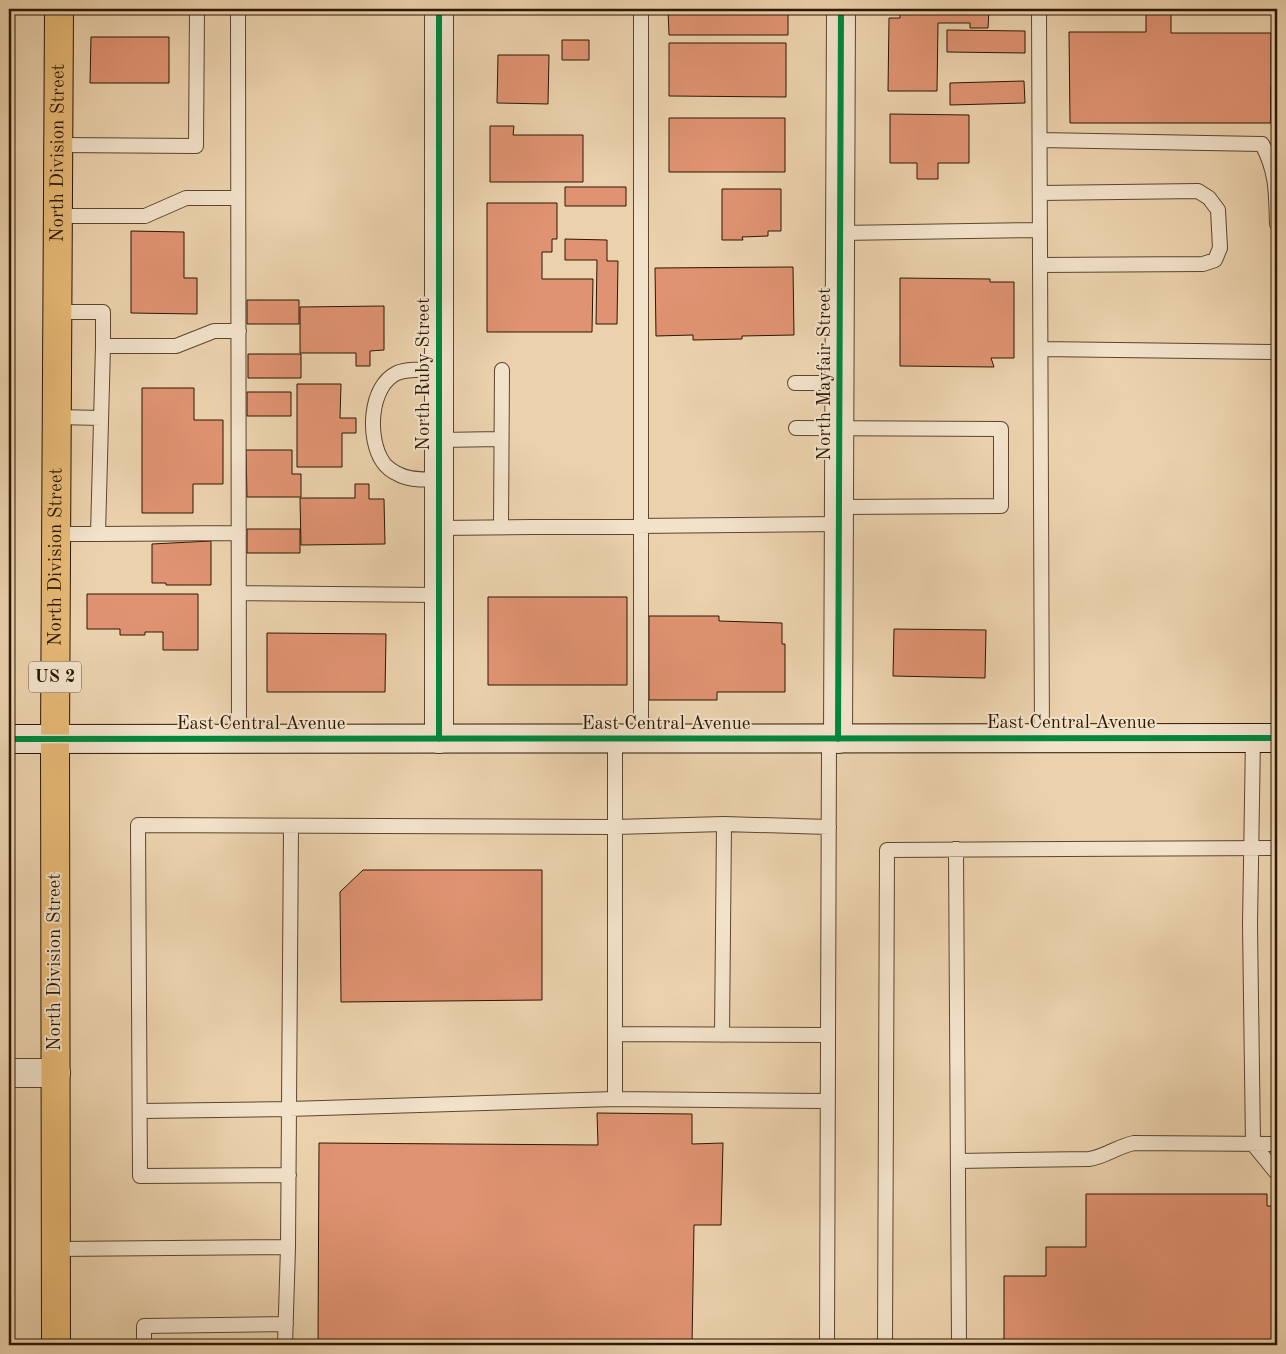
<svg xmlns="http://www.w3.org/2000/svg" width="1286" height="1354" font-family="'Old Standard TT',serif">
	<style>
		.building { fill: #e09372; stroke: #2c1703 }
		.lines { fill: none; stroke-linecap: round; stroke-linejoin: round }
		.lane-casing { stroke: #5c462e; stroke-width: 16 }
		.street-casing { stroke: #5c462e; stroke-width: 30 }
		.secondary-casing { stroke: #2c1703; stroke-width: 30 }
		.primary-casing { stroke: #2c1703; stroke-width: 30 }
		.lane { stroke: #f2e2ca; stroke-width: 14 }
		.street { stroke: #f2e2ca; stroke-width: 28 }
		.secondary { stroke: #f2e2ca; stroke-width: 28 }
		.primary { stroke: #e6b976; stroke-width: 28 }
		.cycleway-casing { stroke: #f2e2ca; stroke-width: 9 }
		.cycleway { stroke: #00873e; stroke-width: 6 }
		.labels { text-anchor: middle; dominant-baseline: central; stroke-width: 4; stroke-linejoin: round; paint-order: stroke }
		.shield { fill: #f2e2ca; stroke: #67543f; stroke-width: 1 }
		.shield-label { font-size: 18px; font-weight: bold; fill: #2c1703 }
		.street-label { font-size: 19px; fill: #2c1703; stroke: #f2e2ca }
	</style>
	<rect width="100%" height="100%" fill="#ebd2ad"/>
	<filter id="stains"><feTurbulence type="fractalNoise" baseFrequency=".004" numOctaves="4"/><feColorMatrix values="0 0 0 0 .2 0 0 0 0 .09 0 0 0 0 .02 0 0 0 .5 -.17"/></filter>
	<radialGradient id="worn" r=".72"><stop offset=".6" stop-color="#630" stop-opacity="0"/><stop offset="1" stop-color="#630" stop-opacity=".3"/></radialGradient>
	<!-- building -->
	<path class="building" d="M668 9H788V35H669Z
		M900 9H989L988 28H970V23H938L937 91H888L889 18H900Z
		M1146 9H1171V33H1271V123H1070L1069 32H1146Z
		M947 30 1025 31V53L947 52Z
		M91 37H169V83H90Z
		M562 40H589V60H562Z
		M669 43H786V97L669 96Z
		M498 55H549L548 104 497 103Z
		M1024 81 1025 103 950 105V83Z
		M1271 86H1277V123H1271Z
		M890 114 969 115V163H938V179H917V163H890Z
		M669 118H785V172H669Z
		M490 126H514L513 135H583V182H490Z
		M565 187H626V206H565Z
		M722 189H781V231H768V236L742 237 743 240H722Z
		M487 203H557V239H552V252H542V279H593L592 332H487Z
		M131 231 184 232V278H197V314L131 313Z
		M565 239 607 240V261H618L617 324H596L597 260H565Z
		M793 267 794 335 742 336V339L693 340V335L656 336 655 268Z
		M900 278 990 279V282H1014V358H991L994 367 900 366Z
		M247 300H299V324H247Z
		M384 306V350L370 351V366H356V353H300V307Z
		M248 354H301V378H248Z
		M297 384H341L340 418H356V433H342V467H297Z
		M142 388H194V420H223V484H193V513H142Z
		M247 392H291V416H247Z
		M246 450H292V474H301V497H247Z
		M355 484H369V499H384L385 544 301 545 300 498H355Z
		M247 529H300V553H247Z
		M211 541V585H166V583H152V544Z
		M87 594H198V650H163V632H145V635H120V629H87Z
		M488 597H627V685H488Z
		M649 616H719V621L782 623V644H785V692H717V700H649Z
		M894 629 986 630 985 678 893 676Z
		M267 633 386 634 385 692H267Z
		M363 870H542V1000L341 1002 340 892Z
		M597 1113 692 1114V1144L723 1143 721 1225H694L692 1345H318L319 1143 598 1145Z
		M1086 1194H1267V1206H1277V1345H1004V1276H1046V1247H1086Z"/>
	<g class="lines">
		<!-- lane casing -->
		<g class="lane-casing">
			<path id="lane" d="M238 9 239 739
				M1039 9 1042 739
				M1040 140 1262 144C1277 173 1276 192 1277 224
				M58 145 196 146 197 9
				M1040 193 1198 191 1209 198 1218 210 1220 248 1215 260 1203 264 1040 265
				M58 216H145L186 198H238
				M840 233 1040 230
				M57 312H103V346H176L214 331H239
				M103 346 98 534 239 533
				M1041 349 1277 352
				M439 370C427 370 409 368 397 373 369 386 367 439 383 462 386 467 393 472 398 474 410 481 426 479 439 480
				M795 383H840
				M56 417 101 418
				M796 428 1001 429V506L839 507
				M439 440 501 439
				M501 527 502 370
				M439 528 839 524
				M56 534H98
				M239 593 439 595
				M1253 738 1250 925 1253 1144 1275 1171 1277 1172
				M615 739V1099
				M641 739V9
				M956 849 959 1345
				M615 1034 828 1035
				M722 1035 724 824
				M141 1111 289 1109 615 1099 828 1101
				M958 1161 1089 1159C1105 1157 1118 1146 1134 1143L1277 1144
				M289 1175 140 1176 138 825 615 827 724 824 829 827
				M56 1249 288 1247
				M144 1345V1326L286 1324
				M285 1345 288 1247 291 827
				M827 1345 829 739
				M885 1345 887 850 1277 848"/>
		</g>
		<!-- street casing -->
		<g class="street-casing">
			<path id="street" d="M439 739V9
				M838 739 841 9
				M9 1073H56"/>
		</g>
		<!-- secondary casing -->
		<g class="secondary-casing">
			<path id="secondary" d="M9 739 1277 738"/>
		</g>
		<!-- primary casing -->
		<g class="primary-casing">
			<g id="primary">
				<path id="s1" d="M56 1345 55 739 59 9"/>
			</g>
		</g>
		<!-- lane -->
		<use href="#lane" class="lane"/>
		<!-- street -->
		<use href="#street" class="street"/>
		<!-- secondary -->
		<use href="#secondary" class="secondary"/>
		<!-- primary -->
		<use href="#primary" class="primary"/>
		<!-- cycleway casing -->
		<g class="cycleway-casing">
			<path id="cycleway" d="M9 739 1277 738
				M439 739V9
				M838 739 841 9"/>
		</g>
		<!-- cycleway -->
		<use href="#cycleway" class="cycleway"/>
	</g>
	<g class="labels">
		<!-- shield labels -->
		<rect class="shield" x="29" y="661.5" width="52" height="31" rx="4"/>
		<g class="shield-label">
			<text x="55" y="677">US 2</text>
		</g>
		<!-- street labels -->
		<g class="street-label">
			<text stroke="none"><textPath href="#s1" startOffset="1192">North Division Street</textPath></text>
			<text transform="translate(424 374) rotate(-90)">North Ruby Street</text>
			<text transform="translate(825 374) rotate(-90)">North Mayfair Street</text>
			<text stroke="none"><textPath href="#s1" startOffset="788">North Division Street</textPath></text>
			<text x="1071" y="723">East Central Avenue</text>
			<text x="261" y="724">East Central Avenue</text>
			<text x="666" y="724">East Central Avenue</text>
			<text transform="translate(55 962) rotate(-90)">North Division Street</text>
		</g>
	</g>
	<!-- margin -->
	<rect width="1286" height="1354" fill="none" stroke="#ebd2ad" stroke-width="30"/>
	<rect x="10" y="10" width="1266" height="1334" fill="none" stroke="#2c1703" stroke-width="2.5"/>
	<rect x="15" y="15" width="1256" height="1324" fill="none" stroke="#2c1703"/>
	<rect width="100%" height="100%" filter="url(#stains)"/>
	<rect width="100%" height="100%" fill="url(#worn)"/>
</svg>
